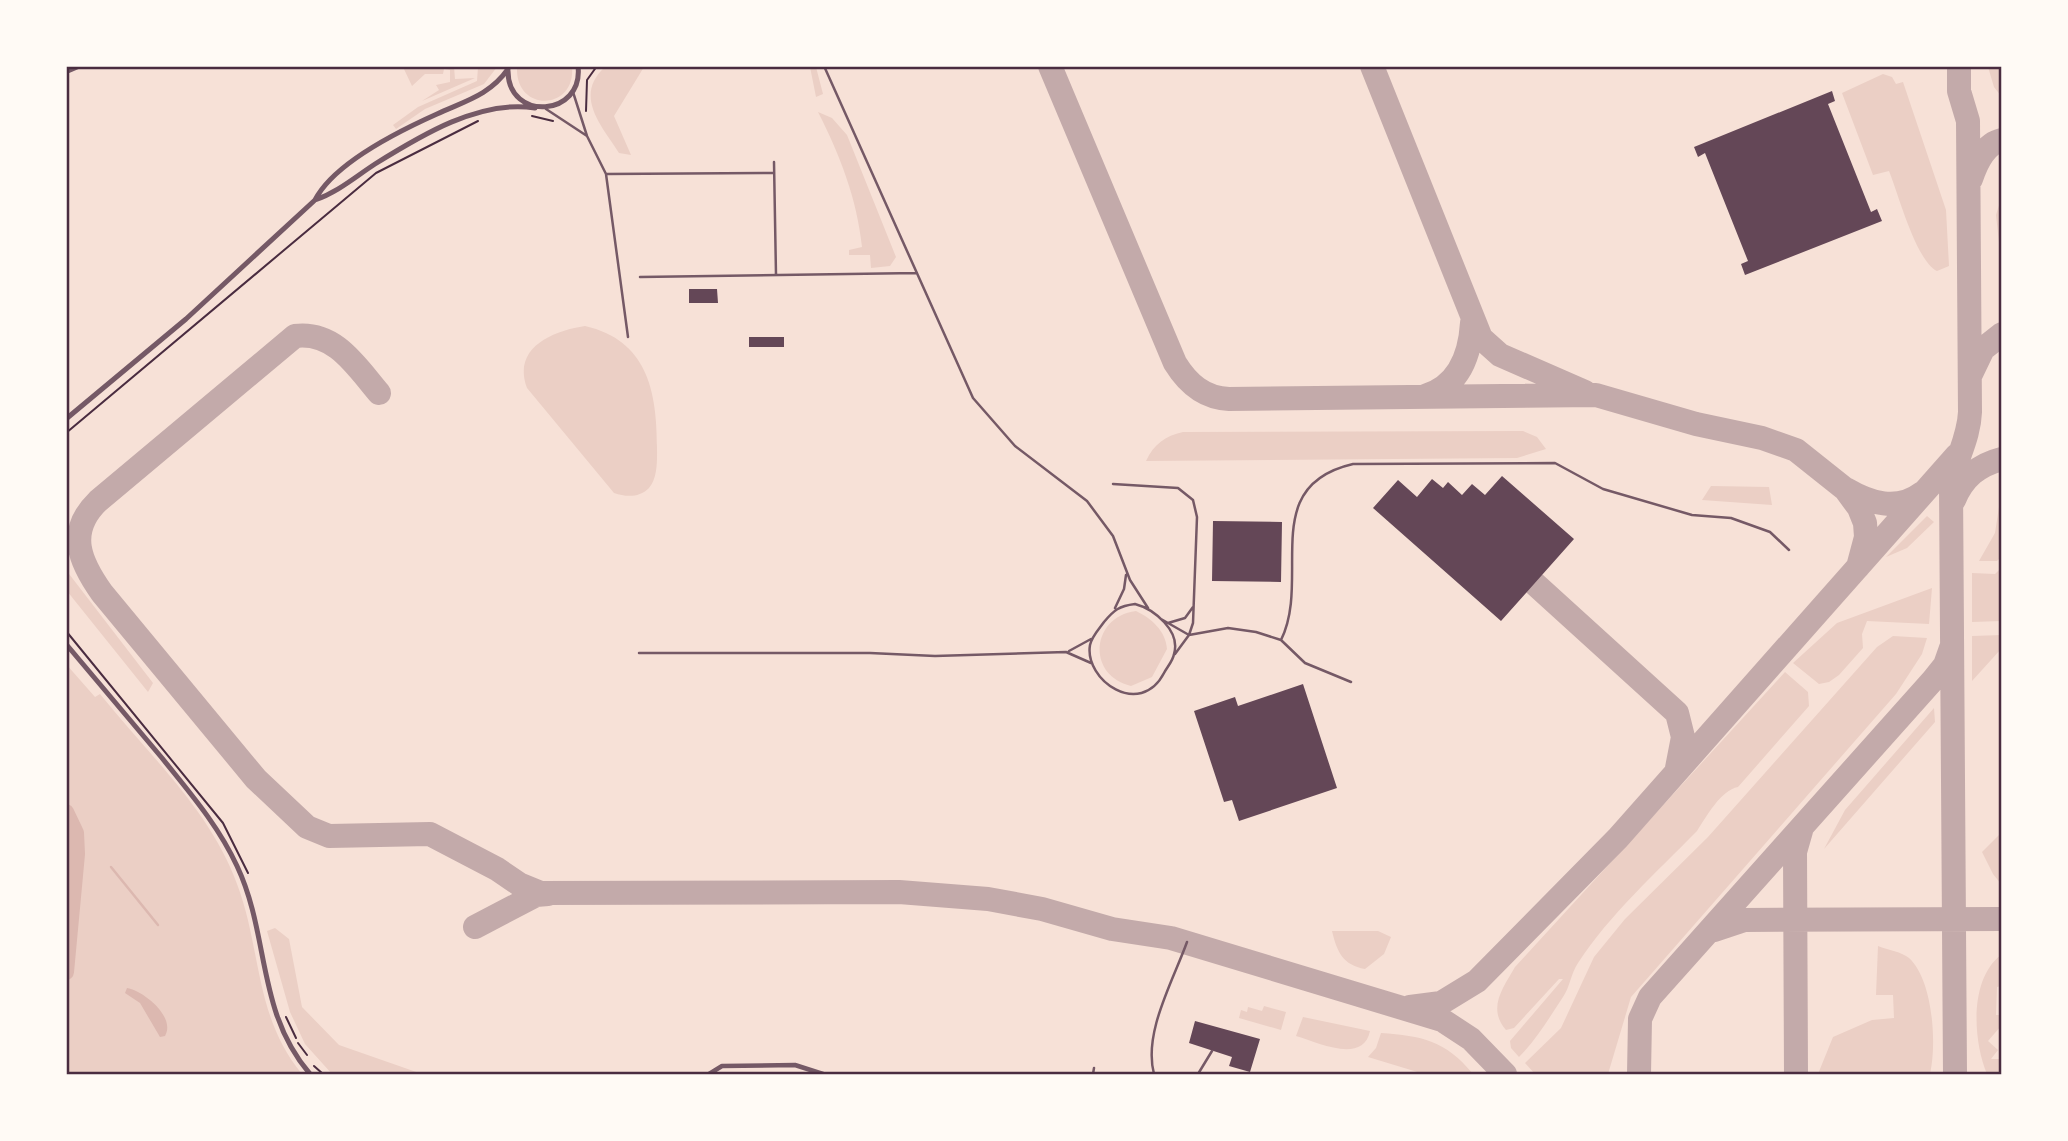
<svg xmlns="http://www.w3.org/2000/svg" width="2068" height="1141" font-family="Mulish,sans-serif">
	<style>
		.green { fill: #ebcfc5 }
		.water { fill: #dcb8b0 }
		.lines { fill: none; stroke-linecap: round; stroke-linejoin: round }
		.stream { stroke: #dcb8b0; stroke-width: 2.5 }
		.river { stroke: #dcb8b0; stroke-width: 16 }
		.taxiway { stroke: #c3aaaa; stroke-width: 24 }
		.building { fill: #644757 }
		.path { stroke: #4a2c40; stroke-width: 2 }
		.service { stroke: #755966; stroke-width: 2.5 }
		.minor { stroke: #755966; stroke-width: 4.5 }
		.tertiary { stroke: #755966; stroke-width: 5 }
		.neatline { fill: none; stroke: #4a2c40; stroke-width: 2.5 }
	</style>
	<rect width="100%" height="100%" fill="#f7e1d7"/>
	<!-- green -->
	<path class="green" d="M403 67H454L455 79 475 78 422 101 439 90 436 85 450 82V70L444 69 443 74H425L412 86Z
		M478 67H497L484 84 425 109 396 129 393 125 418 107 477 81Z
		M517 67H572C576 111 515 113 517 67Z
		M605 67H644L614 116 631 155 619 153C602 126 573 96 605 67Z
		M810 67H816L823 94 816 97Z
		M1988 67H2001V96L1994 87Z
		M1883 74 1892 77 1896 84 1903 82 1946 210 1949 266 1937 271C1916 261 1898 193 1889 171L1873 175 1842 93Z
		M818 112 832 118 847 135 896 257 890 266 871 268 870 255H849V250L862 247C857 199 840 155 818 112Z
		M2001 199H2002L2001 260 1996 215Z
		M585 326C647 340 657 391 657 447 657 460 658 477 649 488 639 498 626 497 614 493L527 388C512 348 552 331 585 326Z
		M1523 431 1537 437 1546 449 1517 458 1146 461C1154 444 1165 436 1183 432Z
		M1711 486 1769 487 1772 505 1702 500Z
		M2001 494V557L1997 561H1979L1995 533Z
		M1927 516 1934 522 1907 548 1886 557Z
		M2001 568V621L1972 622V573L1995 574Z
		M66 570 153 683 148 692 67 591Z
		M1932 588 1929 624 1867 621 1862 634 1863 648 1839 675 1829 682 1819 684 1793 663 1837 623Z
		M1136 611C1151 618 1166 631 1167 649L1152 677 1131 686C1085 675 1092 616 1136 611Z
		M2002 635 2001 649 1972 681V636Z
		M1893 636 1927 638 1922 654 1896 694 1631 997 1608 1074H1535L1525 1063 1561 1028 1594 957 1625 919 1708 837 1877 647Z
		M66 664 95 697 100 694C147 753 211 811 237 884 262 950 254 1016 302 1074H67Z
		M1785 672 1808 692 1809 706 1738 787C1721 790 1706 817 1697 831 1656 873 1610 914 1578 963 1571 973 1570 987 1563 997 1549 1018 1537 1039 1519 1057L1511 1048 1510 1041 1563 979H1559L1514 1028 1506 1030C1487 1008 1503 988 1515 967Z
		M1934 708 1935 722 1824 849 1845 810Z
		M2001 833V884L1993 874 1982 852Z
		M275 928 289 939 302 1007 339 1045 422 1074H332L305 1044 290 1012 267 931Z
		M1332 931H1378L1391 937 1384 954 1365 969C1343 965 1337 952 1332 931Z
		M1878 946C1888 950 1902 952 1909 958 1933 980 1937 1044 1930 1074H1818L1833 1037 1872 1020 1894 1018 1893 995H1876Z
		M2001 955V986L1997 987 1996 1015H2001V1026L1988 1041 1998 1050 1991 1059H2001V1074H1987C1973 1041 1969 979 2001 955Z
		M1264 1006 1286 1012 1281 1030 1239 1018 1241 1010 1247 1012 1248 1007 1262 1011Z
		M1303 1017 1370 1031C1363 1065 1317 1042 1296 1036Z
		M1381 1033C1422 1036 1445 1040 1473 1074H1424L1368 1057 1376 1048Z"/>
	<!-- water -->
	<path class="water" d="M127 988C144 991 176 1017 165 1036L160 1037 140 1003 125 993Z"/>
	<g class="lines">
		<!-- stream -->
		<path class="stream" d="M111 867 158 925
			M66 893 75 891
			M66 967 68 968"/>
		<!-- river -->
		<path class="river" d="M66 812 76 833 77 854 66 972"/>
		<!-- taxiway -->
		<path class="taxiway" d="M1050 66 1175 363C1188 384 1204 398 1229 399L1596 395 1696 424 1762 438 1796 450 1845 489 1859 508 1865 523 1866 537 1858 567
			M1372 66 1481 338 1500 355 1585 392
			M1971 179C1976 164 1984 144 2002 140
			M1971 374 1983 349 2002 334
			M379 393C356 366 335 331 295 336L98 501C66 532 80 562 102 593L256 779 307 827 329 836 430 834 497 869 519 884 541 893 899 892 988 899 1042 909 1112 929 1171 938 1442 1020 1471 1039 1505 1074
			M1425 396C1459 386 1470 355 1472 323
			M1846 489C1870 503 1897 512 1922 493
			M1954 500C1963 478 1978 465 2002 459
			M1535 584 1677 713 1683 737 1677 768
			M475 927 536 895 548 894
			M1714 930 1744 920 2002 919
			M1410 1007 1441 1003 1477 981 1618 838 1957 455
			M1639 1074 1640 1019 1650 997 1933 680 1945 665 1951 648
			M1796 1074 1795 852 1801 831
			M1955 1074 1951 486C1955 460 1969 439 1970 412L1968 121 1959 91V66"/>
	</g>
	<!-- building -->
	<path class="building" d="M1832 91 1835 101 1828 104 1871 212 1877 209 1882 221 1745 275 1741 264 1748 261 1705 153 1698 157 1694 147Z
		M689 289H717L718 303H689Z
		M749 337H784V347H749Z
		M1502 476 1574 539 1501 621 1373 508 1398 480 1417 497 1432 479 1443 488 1448 482 1462 495 1472 484 1485 495Z
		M1213 521 1282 522 1281 582 1212 581Z
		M1303 684 1337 788 1239 821 1232 800 1224 802 1194 711 1235 697 1238 706Z
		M1195 1021 1260 1039 1250 1072 1229 1066 1232 1057 1189 1043Z"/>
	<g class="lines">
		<!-- path -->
		<path class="path" d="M586 111 587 80 597 66
			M532 116 553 121
			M66 433 376 173 478 121
			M66 631 223 823 248 873
			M286 1017 296 1038
			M298 1043 307 1055
			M314 1066 323 1074"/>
		<!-- service -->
		<path class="service" d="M824 66 973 398 1015 446 1087 501 1113 536 1130 580 1148 608
			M573 92 587 136 606 174 628 337
			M546 109 587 136
			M774 162 776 275
			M606 174 774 173
			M640 277 917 273
			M1113 484 1178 488 1193 500 1197 517 1193 623 1189 635 1175 654
			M1135 604C1154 609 1181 631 1174 654 1173 661 1167 667 1164 673 1140 719 1084 680 1090 645 1092 636 1099 629 1104 622 1114 610 1119 606 1135 604Z
			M1115 608 1124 589 1126 575
			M1161 619 1189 635 1228 628 1256 632 1281 640 1305 663 1351 682
			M1168 623 1185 618 1193 607
			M1281 640C1312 578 1257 486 1353 464L1555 463 1603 489 1692 515 1731 518 1770 532 1789 550
			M1069 651 1091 639
			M639 653H870L935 656 1066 652 1091 663
			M1093 1074 1094 1068
			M1154 1074C1143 1033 1173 981 1187 942
			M1198 1074 1212 1051"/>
		<!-- minor -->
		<path class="minor" d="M66 72 80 66
			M709 1074 722 1066 795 1065 823 1074"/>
		<!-- tertiary -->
		<path class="tertiary" d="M508 71C508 122 584 117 578 66
			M315 200C338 192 355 177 375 164 420 136 480 99 535 108
			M66 419 186 319 315 200C334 163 399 131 437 114 465 101 490 95 508 69
			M66 644C98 682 130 720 162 758 190 793 218 825 237 866 270 936 256 1011 310 1074"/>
	</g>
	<!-- border -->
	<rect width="2068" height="1141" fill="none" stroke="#fffaf5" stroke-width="136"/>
	<rect x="68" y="68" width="1932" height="1005" class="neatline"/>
</svg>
